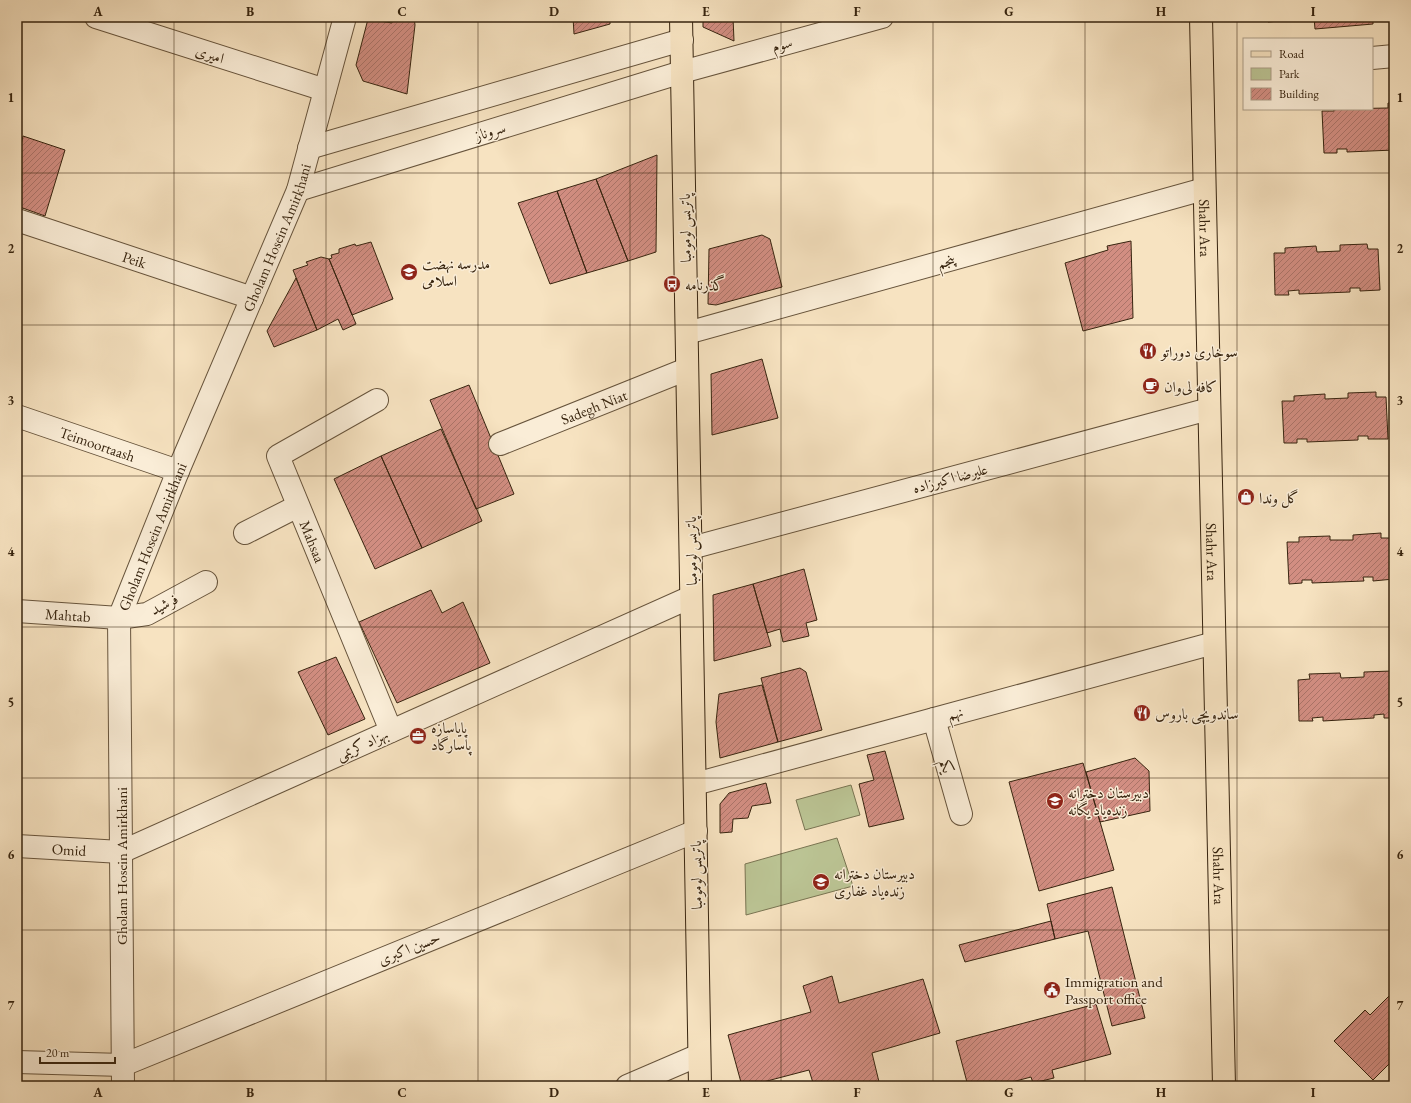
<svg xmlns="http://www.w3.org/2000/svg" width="1411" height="1103" font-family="'EB Garamond',Amiri,serif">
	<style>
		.green { fill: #bbc494; stroke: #797452 }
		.building { fill: url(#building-hatch); stroke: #37240f }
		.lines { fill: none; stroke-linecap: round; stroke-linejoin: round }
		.minor-casing { stroke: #67543c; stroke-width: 24 }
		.major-casing { stroke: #37240f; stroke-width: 24 }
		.minor { stroke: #faedd7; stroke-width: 22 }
		.major { stroke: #f7e3c1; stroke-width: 22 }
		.grid { fill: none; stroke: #37240f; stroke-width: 1; stroke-opacity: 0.55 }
		.labels { text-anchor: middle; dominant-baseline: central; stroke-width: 3; stroke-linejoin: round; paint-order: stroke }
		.street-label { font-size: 15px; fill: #37240f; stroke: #faedd7 }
		.poi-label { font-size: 15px; fill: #37240f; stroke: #faedd7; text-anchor: start }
		.neatline { fill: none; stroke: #37240f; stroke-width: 1.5 }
		.grid-label { font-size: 13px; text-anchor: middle; font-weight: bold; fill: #37240f }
	</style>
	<defs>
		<pattern id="building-hatch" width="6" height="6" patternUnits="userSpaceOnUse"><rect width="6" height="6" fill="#d28e82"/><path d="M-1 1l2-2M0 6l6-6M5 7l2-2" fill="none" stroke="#ab7469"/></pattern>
	</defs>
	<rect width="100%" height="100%" fill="#f7e3c1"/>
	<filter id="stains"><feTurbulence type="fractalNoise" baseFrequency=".005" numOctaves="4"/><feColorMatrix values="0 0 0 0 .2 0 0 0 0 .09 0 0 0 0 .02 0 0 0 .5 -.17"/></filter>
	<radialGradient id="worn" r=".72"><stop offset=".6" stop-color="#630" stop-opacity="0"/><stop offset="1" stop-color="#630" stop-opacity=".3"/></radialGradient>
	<!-- green -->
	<path class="green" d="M851 785 860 815 805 830 796 800Z
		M837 838 853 886 746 915 745 864Z"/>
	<!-- building -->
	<path class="building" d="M392 17H414L415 25 407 94 363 81 356 65 368 19 392 23Z
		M573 17H610V24L574 34Z
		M703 17H733L734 41 703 27Z
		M1268 17H1314V18L1268 22Z
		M1314 17H1373V24L1315 29Z
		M1388 103H1394V150L1347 152V149H1337V153H1324L1322 111H1334V109L1388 108Z
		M23 136 65 150 45 216 17 206V163Z
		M657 155 656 252 628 261 596 179Z
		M596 179 628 261 587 273 557 191Z
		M557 191 587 273 550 284 518 203Z
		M762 235 770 239 782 287 716 305 708 304 709 249Z
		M1131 241 1133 318 1083 331 1065 263 1108 250 1107 246Z
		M371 242 393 299 352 315 329 259 332 258 331 255 339 253V249L355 244 356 246Z
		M1367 244 1368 249H1378L1380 290 1360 291V288H1350V292L1299 294V290L1288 291 1289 295H1275L1274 253H1285V248L1316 246 1317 252 1340 251V245Z
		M321 257 329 259 356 324 343 330 338 319 317 330 293 270 308 265 306 262Z
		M296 278 317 330 274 347 267 331Z
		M762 359 778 418 712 435 711 374Z
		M469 385 514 494 476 509 430 400Z
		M1376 392V397H1386L1388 439H1368V436H1358V440L1307 442V439H1297V443H1284L1282 401H1294V396L1325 394V399L1348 398V393Z
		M441 429 482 521 422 548 381 456Z
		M381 456 422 548 375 569 334 479Z
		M1381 533V538H1392L1394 579 1373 581V577H1363L1364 581 1312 583V580H1302V583L1289 584 1287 542H1299V537L1330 536V540H1353V535Z
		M804 569 817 620 806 623 809 636 783 642 780 629 767 633 753 584Z
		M753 584 771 646 714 661 713 595Z
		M431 590 442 613 463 602 490 663 397 703 359 622Z
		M336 657 365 719 328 735 298 672Z
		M800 668 806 672 822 730 778 742 761 678Z
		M1392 671V676H1394V718H1384V714L1374 715V718L1323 721V717L1312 718 1313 721H1299L1298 680 1310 679 1309 674 1340 673 1341 678 1364 677V672Z
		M762 685 778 742 720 758 716 722 719 694Z
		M885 751 904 819 869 827 859 784 874 780 867 755Z
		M1135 758 1149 771 1150 811 1100 822 1086 772Z
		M1083 763 1114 870 1039 891 1009 782Z
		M766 783 771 803 752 806 748 818 733 819 732 832 720 833V804L729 793Z
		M1112 887 1145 1018 1112 1026 1088 931 1055 939 1047 904Z
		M1051 921 1055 939 965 962 959 945Z
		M832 976 839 1003 923 979 940 1033 872 1053 880 1086H814L809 1070 748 1086H742L728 1035 811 1012 803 986Z
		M1394 991V1059L1373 1080 1334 1041 1365 1010 1370 1015Z
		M1096 1004 1111 1054 1052 1070 1054 1078 1033 1083 1031 1077 997 1086H968L956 1041Z"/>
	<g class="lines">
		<!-- minor casing -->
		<g class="minor-casing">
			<g id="minor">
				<path d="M96 17 325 90"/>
				<path d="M1372 58 1394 56"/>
				<path d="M309 148 682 40"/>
				<path d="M298 190 682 72 882 17"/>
				<path id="s1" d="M17 220 252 298"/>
				<path d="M687 333 1204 189"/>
				<path id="s2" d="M377 400 278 456 391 731"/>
				<path id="s3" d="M17 416 178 471"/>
				<path id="s4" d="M500 444 687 369"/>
				<path d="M245 533 298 506"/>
				<path d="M691 548 1209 409"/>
				<path id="s5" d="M17 611 119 618 147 614 206 582"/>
				<path d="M934 719 961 814"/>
				<path d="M695 784 1214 643"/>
				<path id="s6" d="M17 846 121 852 691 597"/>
				<path d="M17 1062 123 1065 696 831"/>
				<path id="s7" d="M123 1086 119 618 178 471 298 190 345 17"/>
				<path d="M627 1086 699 1055"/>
			</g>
		</g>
		<!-- major casing -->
		<g class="major-casing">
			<g id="major">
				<path d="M681 17 700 1086"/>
				<path id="s8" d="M1201 17 1224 1086"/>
			</g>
		</g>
		<!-- minor -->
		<use href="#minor" class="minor"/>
		<!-- major -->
		<use href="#major" class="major"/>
	</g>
	<!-- grid -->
	<path class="grid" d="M174 17V1086M326 17V1086M478 17V1086M630 17V1086M781 17V1086M933 17V1086M1085 17V1086M1237 17V1086M17 173H1394M17 325H1394M17 476H1394M17 627H1394M17 778H1394M17 930H1394"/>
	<!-- icons -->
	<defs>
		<g id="school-disc" transform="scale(0.9)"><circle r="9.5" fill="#8f2418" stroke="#faedd7"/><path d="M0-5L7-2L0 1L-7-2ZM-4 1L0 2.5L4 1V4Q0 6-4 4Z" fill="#fff"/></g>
		<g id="bus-disc" transform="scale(0.9)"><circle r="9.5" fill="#8f2418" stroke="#faedd7"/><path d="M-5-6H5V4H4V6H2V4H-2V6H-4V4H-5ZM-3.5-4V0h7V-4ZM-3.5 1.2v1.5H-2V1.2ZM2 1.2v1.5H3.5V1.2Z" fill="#fff"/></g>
		<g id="restaurant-disc" transform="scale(0.9)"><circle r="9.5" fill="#8f2418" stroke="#faedd7"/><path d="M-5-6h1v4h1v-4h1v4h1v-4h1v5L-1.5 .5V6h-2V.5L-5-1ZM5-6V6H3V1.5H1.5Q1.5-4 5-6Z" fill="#fff"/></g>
		<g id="cafe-disc" transform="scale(0.9)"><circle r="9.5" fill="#8f2418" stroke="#faedd7"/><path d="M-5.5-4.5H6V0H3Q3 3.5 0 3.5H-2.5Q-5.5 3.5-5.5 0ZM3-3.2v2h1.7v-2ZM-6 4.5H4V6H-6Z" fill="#fff"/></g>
		<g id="shop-disc" transform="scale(0.9)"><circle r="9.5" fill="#8f2418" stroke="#faedd7"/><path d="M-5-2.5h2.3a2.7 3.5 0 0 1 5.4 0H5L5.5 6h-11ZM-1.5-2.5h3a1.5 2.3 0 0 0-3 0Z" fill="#fff"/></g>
		<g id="office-disc" transform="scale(0.9)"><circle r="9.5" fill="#8f2418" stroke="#faedd7"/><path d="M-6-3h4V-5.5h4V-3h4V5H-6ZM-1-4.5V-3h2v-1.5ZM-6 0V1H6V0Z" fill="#fff"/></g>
		<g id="civic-disc" transform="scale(0.9)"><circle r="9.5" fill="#8f2418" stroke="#faedd7"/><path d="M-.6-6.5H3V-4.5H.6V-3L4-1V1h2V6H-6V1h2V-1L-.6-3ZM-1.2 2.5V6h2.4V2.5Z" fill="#fff"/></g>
	</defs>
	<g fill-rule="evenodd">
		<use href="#school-disc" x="409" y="272"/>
		<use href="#bus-disc" x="672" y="284"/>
		<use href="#restaurant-disc" x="1148" y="351"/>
		<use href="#cafe-disc" x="1151" y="386"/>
		<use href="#shop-disc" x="1246" y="497"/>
		<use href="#restaurant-disc" x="1142" y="713"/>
		<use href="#office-disc" x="418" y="736"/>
		<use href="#school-disc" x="1055" y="801"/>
		<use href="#school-disc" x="821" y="882"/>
		<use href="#civic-disc" x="1052" y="990"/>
	</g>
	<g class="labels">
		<!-- street labels -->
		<g class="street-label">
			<text transform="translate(782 44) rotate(-15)">سوم</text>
			<text transform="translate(210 54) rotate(18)">امیری</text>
			<text transform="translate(490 131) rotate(-17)">سروناز</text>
			<text transform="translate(685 228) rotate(-91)">پاتریس لومومبا</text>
			<text stroke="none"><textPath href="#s8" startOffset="211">Shahr Ara</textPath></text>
			<text stroke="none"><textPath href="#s7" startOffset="880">Gholam Hosein Amirkhani</textPath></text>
			<text stroke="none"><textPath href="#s1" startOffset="124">Peik</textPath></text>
			<text transform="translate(946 261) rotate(-15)">پنجم</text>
			<text stroke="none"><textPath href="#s4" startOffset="101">Sadegh Niat</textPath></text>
			<text stroke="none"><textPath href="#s3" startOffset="85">Teimoortaash</textPath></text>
			<text transform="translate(950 478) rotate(-15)">علیرضا اکبرزاده</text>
			<text stroke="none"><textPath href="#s7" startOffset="556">Gholam Hosein Amirkhani</textPath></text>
			<text stroke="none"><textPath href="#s2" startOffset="206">Mahsaa</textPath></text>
			<text transform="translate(691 551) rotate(-91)">پاتریس لومومبا</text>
			<text stroke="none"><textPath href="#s8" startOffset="535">Shahr Ara</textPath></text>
			<text transform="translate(164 604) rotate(-28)">فرشید</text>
			<text stroke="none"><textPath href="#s5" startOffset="51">Mahtab</textPath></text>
			<text transform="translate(955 713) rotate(-15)">نهم</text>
			<text transform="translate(362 744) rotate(-24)">بهزاد کریمی</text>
			<text transform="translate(947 766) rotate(74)">یکم</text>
			<text stroke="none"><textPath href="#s6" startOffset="52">Omid</textPath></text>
			<text transform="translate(121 866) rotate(-90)">Gholam Hosein Amirkhani</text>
			<text transform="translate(696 875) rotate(-91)">پاتریس لومومبا</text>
			<text stroke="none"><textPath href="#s8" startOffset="859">Shahr Ara</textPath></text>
			<text transform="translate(409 948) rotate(-22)">حسین اکبری</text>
		</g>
		<!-- poi labels -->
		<g class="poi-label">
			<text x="422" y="263">مدرسه نهضت<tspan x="422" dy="17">اسلامی</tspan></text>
			<text x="685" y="284">گذرنامه</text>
			<text x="1161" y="351">سوخاری دوراتو</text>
			<text x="1164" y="386">کافه لی‌وان</text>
			<text x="1259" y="497">گل وندا</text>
			<text x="1155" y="713">ساندویچی باروس</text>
			<text x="431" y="727">پایاسازه<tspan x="431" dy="17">پاسارگاد</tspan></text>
			<text x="1068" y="792">دبیرستان دخترانه<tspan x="1068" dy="17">زنده‌یاد یگانه</tspan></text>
			<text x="834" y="873">دبیرستان دخترانه<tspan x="834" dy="17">زنده‌یاد غفاری</tspan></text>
			<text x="1065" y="981">Immigration and<tspan x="1065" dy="17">Passport office</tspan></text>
		</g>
	</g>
	<!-- margin -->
	<rect width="1411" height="1103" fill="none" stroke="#f7e3c1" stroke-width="44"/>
	<!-- legend -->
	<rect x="1243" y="38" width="130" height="72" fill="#faedd7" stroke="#ac9d87"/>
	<rect x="1251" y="51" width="20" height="6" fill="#f7e3c1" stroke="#ac9d87"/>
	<text x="1279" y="58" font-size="12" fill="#37240f">Road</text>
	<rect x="1251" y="68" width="20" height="12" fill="#bbc494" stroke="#ac9d87"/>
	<text x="1279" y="78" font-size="12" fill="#37240f">Park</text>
	<rect x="1251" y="88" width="20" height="12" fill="url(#building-hatch)" stroke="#ac9d87"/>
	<text x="1279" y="98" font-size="12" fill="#37240f">Building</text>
	<!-- scale -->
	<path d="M40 1057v6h75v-6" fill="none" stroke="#37240f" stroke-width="2"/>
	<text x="46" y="1057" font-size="12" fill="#37240f" stroke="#faedd7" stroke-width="3" paint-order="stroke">20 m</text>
	<rect x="22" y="22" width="1367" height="1059" class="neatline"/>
	<g class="grid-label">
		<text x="98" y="16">A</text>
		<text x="250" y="16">B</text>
		<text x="402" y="16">C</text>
		<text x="554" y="16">D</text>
		<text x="706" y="16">E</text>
		<text x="857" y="16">F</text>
		<text x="1009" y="16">G</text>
		<text x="1161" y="16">H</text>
		<text x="1313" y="16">I</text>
		<text x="11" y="102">1</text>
		<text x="1400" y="102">1</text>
		<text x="11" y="253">2</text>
		<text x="1400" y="253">2</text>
		<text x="11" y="405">3</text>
		<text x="1400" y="405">3</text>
		<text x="11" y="556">4</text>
		<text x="1400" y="556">4</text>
		<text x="11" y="707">5</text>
		<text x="1400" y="707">5</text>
		<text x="11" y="859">6</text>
		<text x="1400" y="859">6</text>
		<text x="11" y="1010">7</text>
		<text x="1400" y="1010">7</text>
		<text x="98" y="1097">A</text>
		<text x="250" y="1097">B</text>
		<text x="402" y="1097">C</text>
		<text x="554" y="1097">D</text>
		<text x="706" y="1097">E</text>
		<text x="857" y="1097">F</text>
		<text x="1009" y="1097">G</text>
		<text x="1161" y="1097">H</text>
		<text x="1313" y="1097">I</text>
	</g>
	<rect width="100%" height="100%" filter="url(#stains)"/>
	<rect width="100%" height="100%" fill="url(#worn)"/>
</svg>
